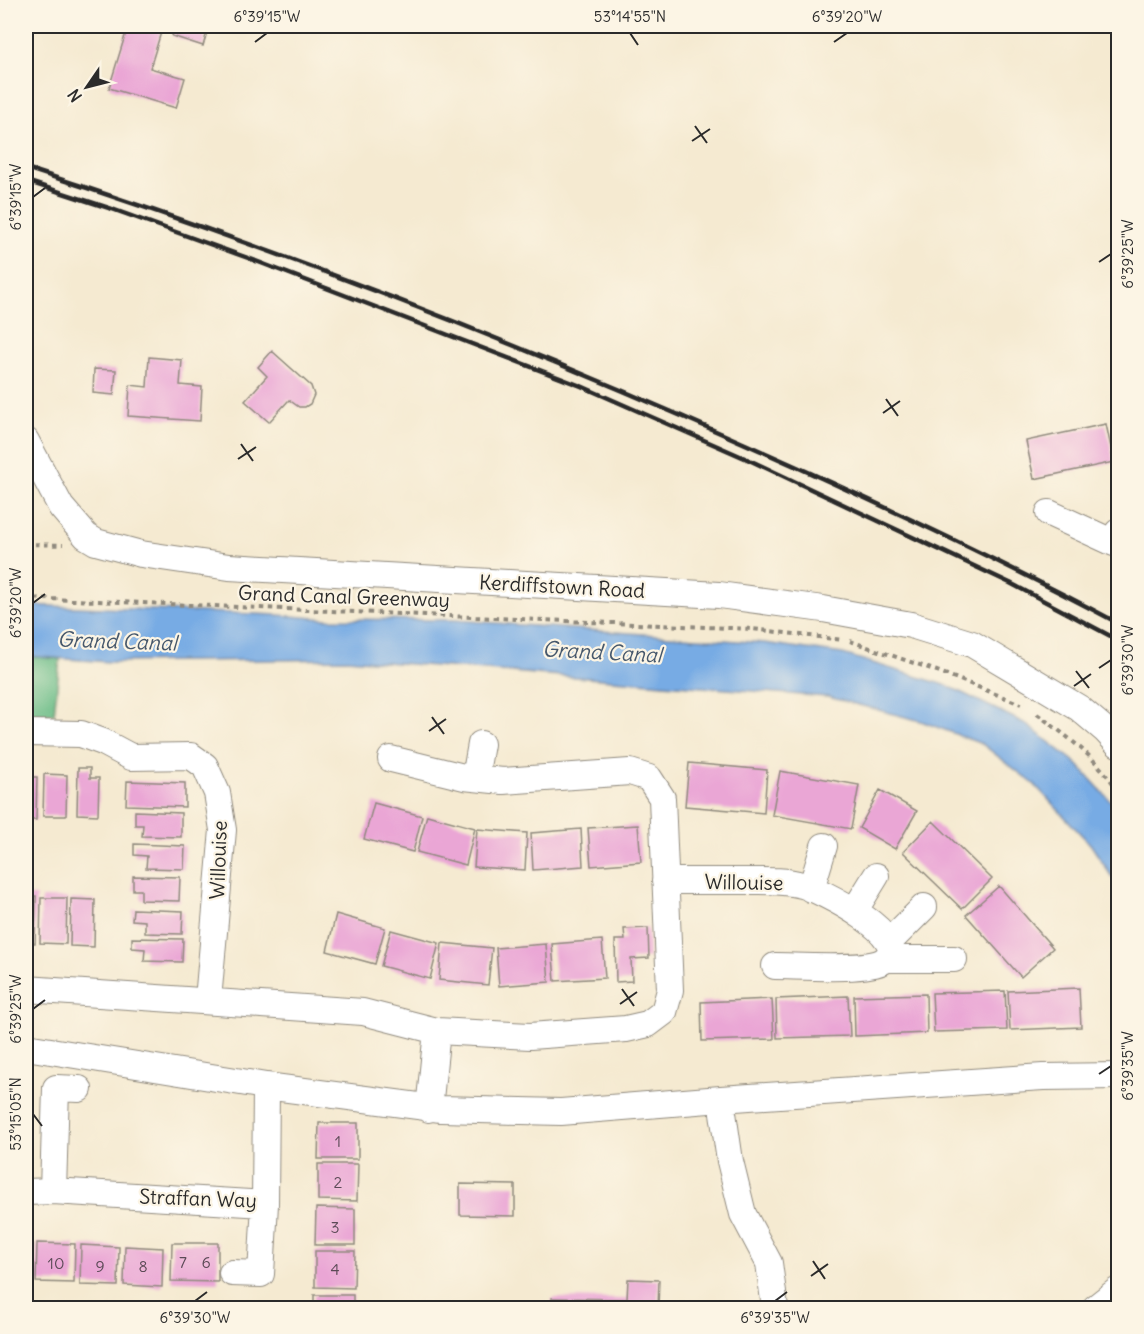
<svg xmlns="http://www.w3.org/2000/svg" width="1144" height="1334" font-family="Delius,sans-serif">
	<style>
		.forest { fill: #6ebe89; stroke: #4c745a; stroke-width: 1.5 }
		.water { fill: #77abe4; stroke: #516b88; stroke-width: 1.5 }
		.building { fill: #eaa6d5 }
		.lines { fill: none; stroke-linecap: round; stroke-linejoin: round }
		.minor-casing { stroke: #908a7e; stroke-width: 28 }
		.path { stroke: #908a7e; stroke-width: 4; stroke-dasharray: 4.5 4.5; stroke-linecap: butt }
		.minor { stroke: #fff; stroke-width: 26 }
		.rail { stroke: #2b2b2b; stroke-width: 4.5 }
		.ticks { fill: none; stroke: #2b2b2b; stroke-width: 2 }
		.labels { text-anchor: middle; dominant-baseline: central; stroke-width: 4.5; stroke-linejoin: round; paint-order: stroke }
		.number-label { font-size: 16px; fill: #5b4a56 }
		.street-label { font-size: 20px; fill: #2b2b2b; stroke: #fcf5e5 }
		.water-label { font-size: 21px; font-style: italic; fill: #46586c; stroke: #fcf5e5 }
		.neatline { fill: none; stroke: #2b2b2b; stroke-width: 2 }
		.ticks-label { font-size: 15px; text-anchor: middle; fill: #2b2b2b }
	</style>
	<rect width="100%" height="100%" fill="#fcf5e5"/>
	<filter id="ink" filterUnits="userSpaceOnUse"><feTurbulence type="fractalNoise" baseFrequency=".0167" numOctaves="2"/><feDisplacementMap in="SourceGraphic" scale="12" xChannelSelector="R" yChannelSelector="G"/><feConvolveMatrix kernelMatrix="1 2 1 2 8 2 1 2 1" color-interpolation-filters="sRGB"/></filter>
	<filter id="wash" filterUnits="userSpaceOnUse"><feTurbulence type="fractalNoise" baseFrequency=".008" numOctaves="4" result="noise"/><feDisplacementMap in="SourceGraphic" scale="24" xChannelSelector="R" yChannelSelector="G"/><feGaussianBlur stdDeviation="1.35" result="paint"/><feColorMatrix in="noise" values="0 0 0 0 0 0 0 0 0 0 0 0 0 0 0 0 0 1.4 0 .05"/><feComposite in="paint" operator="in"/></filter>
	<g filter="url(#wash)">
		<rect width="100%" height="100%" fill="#f5ead1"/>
		<!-- forest -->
		<path class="forest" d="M26 656 60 659 54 714 26 716Z"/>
		<!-- water -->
		<path class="water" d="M26 605 278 615 328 619 455 620 764 643 843 654 948 686 1024 723 1075 762 1118 809V886L1091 845 1034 784 982 744 921 721 828 697 347 659 109 662 26 656Z"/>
		<g id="blocks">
			<!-- building -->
			<path class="building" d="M128 26H149L162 29 150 68 185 78 176 108 109 88Z
				M175 26H186L207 32 203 46 172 36Z
				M272 351 311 386 314 395 310 404 305 407H299L289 400 269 422 245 401 267 376 258 367Z
				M149 357 182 360 180 385 202 387 200 421 128 416 130 385 147 387Z
				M94 369 116 370 114 395 93 393Z
				M1106 424 1114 462 1034 479 1026 441Z
				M689 763 767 770 764 813 685 806Z
				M78 768H90V778H99L98 815 77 814Z
				M780 771 859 785 851 829 772 815Z
				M44 774 67 775 66 816H43Z
				M26 777H37L36 820H26Z
				M127 781 185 783V807L126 805Z
				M880 790 917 811 895 849 859 828Z
				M374 803 422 816 413 852 364 839Z
				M135 811 181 813V837L142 836 143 825H135Z
				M427 815 475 828 466 865 417 852Z
				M933 821 992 879 962 909 903 852Z
				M638 825 641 862 591 866 588 828Z
				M477 829 527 833 525 870 474 867Z
				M581 829 583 866 533 870 531 833Z
				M134 844 185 846 184 869 146 868 147 856 134 855Z
				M133 876 180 877 179 901 141 900V890H133Z
				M999 886 1053 948 1021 977 966 915Z
				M26 896H36L35 943H26Z
				M41 898H67L66 944 40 943Z
				M71 899 95 900 94 947 70 946Z
				M133 909 183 911 182 934 145 933V921L132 920Z
				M336 914 385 928 375 964 327 951Z
				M648 928 649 958 631 959 632 981 616 982 615 940H625L624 929Z
				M391 930 439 943 430 979 381 966Z
				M132 938 183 939 182 962 144 961 145 949 132 948Z
				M602 940 605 978 555 981 552 944Z
				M442 943 492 948 488 985 439 980Z
				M546 944 549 982 499 986 496 948Z
				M1079 988 1081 1027 1010 1030 1008 991Z
				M1005 991 1007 1030 934 1032 932 993Z
				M926 994 927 1033 855 1036 854 996Z
				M848 996 850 1036 777 1038 776 999Z
				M772 999 774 1039 702 1041 701 1002Z
				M319 1123H358V1159H318Z
				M318 1164H358L357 1201 318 1200Z
				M460 1184 515 1185V1216L460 1215Z
				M316 1208 355 1209V1245H315Z
				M37 1243 75 1244 74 1283 36 1282Z
				M172 1243H218V1282L171 1281Z
				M26 1244H33L31 1283H26Z
				M81 1245 119 1247 118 1286 80 1285Z
				M125 1246 163 1248 162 1287 124 1285Z
				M315 1251H355L354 1288 315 1287Z
				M628 1279 659 1280 658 1308H552V1298L627 1299Z
				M314 1295H353V1308H314Z"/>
		</g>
	</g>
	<g filter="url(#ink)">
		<use href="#blocks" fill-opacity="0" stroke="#908a7e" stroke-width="1.5"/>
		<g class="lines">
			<!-- minor casing -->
			<g class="minor-casing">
				<path id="minor" d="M26 441 61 507 86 536 96 542 141 554 229 567 719 595 823 609 911 625 972 644 1079 708 1105 730 1118 744
					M1049 513 1114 543 1118 532
					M26 733 81 734 103 742 131 757 191 756 205 766 217 793 223 830 208 1000
					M475 778 481 744
					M665 881C693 881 720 881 747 881 765 881 784 880 802 885 818 889 919 939 883 961 866 971 798 966 775 966
					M811 889 824 846
					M855 910 876 876
					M889 942 924 907
					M887 959H954
					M26 989 363 1012 437 1031 530 1036 626 1029 648 1024 664 1012 670 990 662 798 649 778 630 772 503 781 464 777 391 759
					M26 1047 266 1086 441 1109 561 1112 721 1099 1043 1077 1118 1076
					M721 1099 730 1161 743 1214 769 1263 775 1308
					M429 1109 437 1031
					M53 1191 56 1088 79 1089
					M26 1192 53 1191 265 1204 266 1086
					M232 1273 261 1274 265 1204
					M1095 1308 1118 1290"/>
			</g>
			<!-- path -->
			<path class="path" d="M26 544 63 545
				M26 598 753 629 843 640
				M850 641 937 671 1021 704
				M1037 714C1068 737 1098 759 1118 791"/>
			<!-- minor -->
			<use href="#minor" class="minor"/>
			<!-- rail -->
			<path class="rail" d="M26 168C269 246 509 339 743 443 870 499 996 558 1118 623
				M26 181 112 209 248 258 581 386 747 459 1010 583 1118 640"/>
		</g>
	</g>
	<!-- ticks -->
	<path class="ticks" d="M630 33 638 45M255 42 267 33M834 42 847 33M695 126 707 143M692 141 710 129M33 197 45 188M1099 262 1111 254M886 399 898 416M883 413 900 401M241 444 253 461M238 459 256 447M33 603 45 594M1099 668 1111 660M1076 671 1089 688M1074 686 1091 674M432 717 444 734M429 731 446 719M622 989 634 1006M620 1004 637 992M33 1009 45 1000M1099 1074 1111 1066M33 1114 42 1126M813 1261 825 1279M811 1276 828 1264M195 1301 207 1292M775 1301 787 1292"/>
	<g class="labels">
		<!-- number labels -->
		<g class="number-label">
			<text x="338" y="1141">1</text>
			<text x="338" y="1182">2</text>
			<text x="335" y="1227">3</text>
			<text x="183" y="1262">7</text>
			<text x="206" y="1262">6</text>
			<text x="56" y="1263">10</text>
			<text x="100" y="1266">9</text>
			<text x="143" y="1266">8</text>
			<text x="335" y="1269">4</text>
		</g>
		<!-- street labels -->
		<g class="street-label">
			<text transform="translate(562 586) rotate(3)">Kerdiffstown Road</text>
			<text transform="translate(344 596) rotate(2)">Grand Canal Greenway</text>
			<text transform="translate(218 860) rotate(-88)">Willouise</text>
			<text transform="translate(744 882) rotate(1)">Willouise</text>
			<text transform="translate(198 1198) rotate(2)">Straffan Way</text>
		</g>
		<!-- water labels -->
		<g class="water-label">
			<text transform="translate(117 641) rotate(2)">Grand Canal</text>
			<text transform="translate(602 652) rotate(3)">Grand Canal</text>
		</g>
	</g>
	<!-- margin -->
	<rect width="1144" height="1334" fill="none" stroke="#fcf5e5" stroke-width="66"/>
	<!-- north arrow -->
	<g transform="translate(87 87) rotate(235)" stroke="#fcf5e5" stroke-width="4.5" paint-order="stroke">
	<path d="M0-4.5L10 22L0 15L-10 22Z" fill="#2b2b2b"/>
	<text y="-9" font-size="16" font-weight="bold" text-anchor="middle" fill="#2b2b2b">N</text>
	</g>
	<rect x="33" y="33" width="1078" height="1268" class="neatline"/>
	<g class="ticks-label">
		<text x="267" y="22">6°39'15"W</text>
		<text x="630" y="22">53°14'55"N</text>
		<text x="847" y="22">6°39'20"W</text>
		<text transform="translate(16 197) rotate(-90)" y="5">6°39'15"W</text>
		<text transform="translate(1128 254) rotate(-90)" y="5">6°39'25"W</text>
		<text transform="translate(16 603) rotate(-90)" y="5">6°39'20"W</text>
		<text transform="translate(1128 660) rotate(-90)" y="5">6°39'30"W</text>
		<text transform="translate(16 1009) rotate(-90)" y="5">6°39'25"W</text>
		<text transform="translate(1128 1066) rotate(-90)" y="5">6°39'35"W</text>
		<text transform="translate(16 1114) rotate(-90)" y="5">53°15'05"N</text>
		<text x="195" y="1323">6°39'30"W</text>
		<text x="775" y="1323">6°39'35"W</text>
	</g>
</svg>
